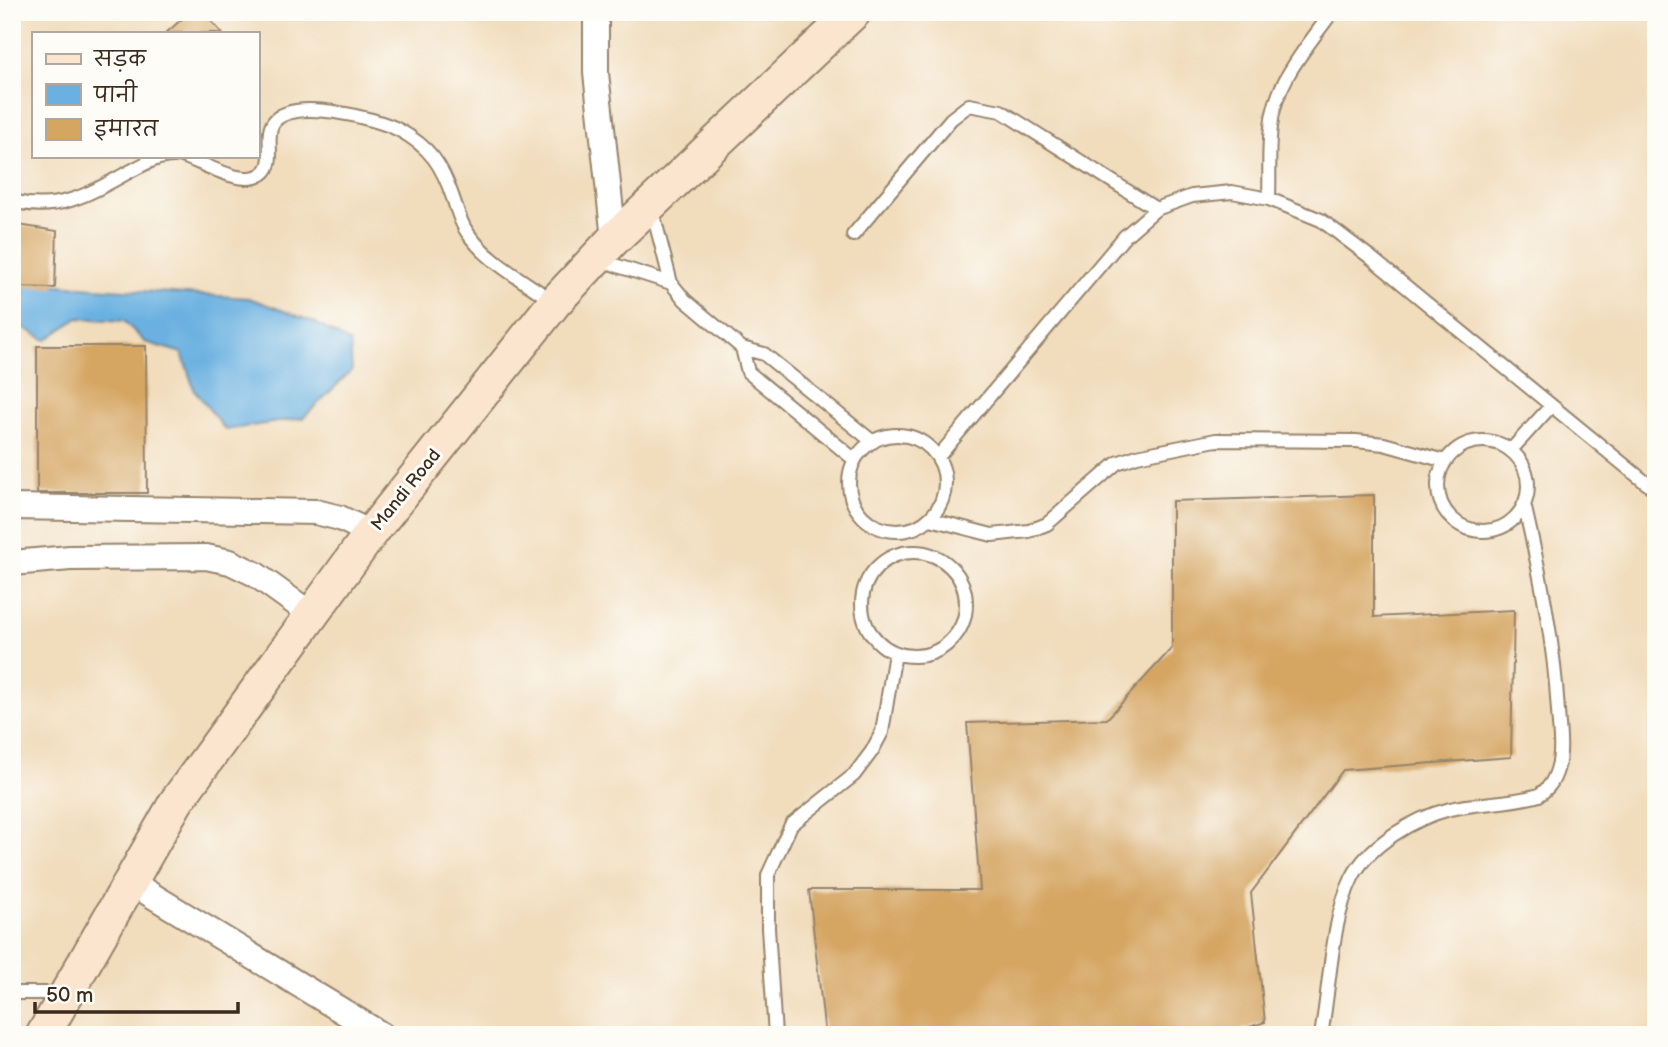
<svg xmlns="http://www.w3.org/2000/svg" width="1668" height="1047" font-family="'Balsamiq Sans','Playpen Sans Deva',sans-serif">
	<style>
		.water { fill: #6ab1e1; stroke: #526e80; stroke-width: 2 }
		.building { fill: #d5a562 }
		.lines { fill: none; stroke-linecap: round; stroke-linejoin: round }
		.lane-casing { stroke: #96836c; stroke-width: 16 }
		.street-casing { stroke: #96836c; stroke-width: 28 }
		.secondary-casing { stroke: #96836c; stroke-width: 37 }
		.lane { stroke: #fff; stroke-width: 12 }
		.street { stroke: #fff; stroke-width: 24 }
		.secondary { stroke: #fbe5cf; stroke-width: 33 }
		.labels { text-anchor: middle; dominant-baseline: central; stroke-width: 6; stroke-linejoin: round; paint-order: stroke }
		.street-label { font-size: 18px; fill: #3b2a1e; stroke: #fdfcf7 }
	</style>
	<rect width="100%" height="100%" fill="#fdfcf7"/>
	<filter id="ink" filterUnits="userSpaceOnUse"><feTurbulence type="fractalNoise" baseFrequency=".0143" numOctaves="2"/><feDisplacementMap in="SourceGraphic" scale="14" xChannelSelector="R" yChannelSelector="G"/><feConvolveMatrix kernelMatrix="1 2 1 2 8 2 1 2 1" color-interpolation-filters="sRGB"/></filter>
	<filter id="wash" filterUnits="userSpaceOnUse"><feTurbulence type="fractalNoise" baseFrequency=".00686" numOctaves="4" result="noise"/><feDisplacementMap in="SourceGraphic" scale="28" xChannelSelector="R" yChannelSelector="G"/><feGaussianBlur stdDeviation="1.57" result="paint"/><feColorMatrix in="noise" values="0 0 0 0 0 0 0 0 0 0 0 0 0 0 0 0 0 1.4 0 .05"/><feComposite in="paint" operator="in"/></filter>
	<g filter="url(#wash)">
		<rect width="100%" height="100%" fill="#f1dcbb"/>
		<!-- water -->
		<path class="water" d="M12 281 94 288 249 298 314 322 350 343 352 370 303 418 225 430 194 389 182 353 145 342 124 321 78 318 46 340 12 321Z"/>
		<g id="blocks">
			<!-- building -->
			<path class="building" d="M190 12H203L222 33H166Z
				M12 224 57 231 55 288 12 287Z
				M37 346H146L147 493H37Z
				M1374 495V617L1514 610 1511 757 1343 770 1251 893 1265 1022 1225 1035H825L809 890H980L967 723 1107 719 1172 648V501Z"/>
		</g>
	</g>
	<g filter="url(#ink)">
		<use href="#blocks" fill-opacity="0" stroke="#96836c" stroke-width="2"/>
		<g class="lines">
			<!-- lane casing -->
			<g class="lane-casing">
				<path id="lane" d="M182 156C200 162 240 185 258 176 280 167 263 139 273 123 290 96 376 118 399 130 430 147 442 165 453 198 457 209 460 222 467 232 487 262 525 281 554 302
					M1269 199C1270 175 1268 151 1271 127 1274 83 1307 47 1332 12
					M12 201C59 213 89 194 129 172 144 164 157 156 174 156
					M652 209 671 283
					M853 235 951 119 969 105 1001 111 1156 209
					M599 260 671 283 685 300 742 348 764 354 873 442
					M742 348 748 372 855 460
					M849 483a48 48 0 1 1 96 0a48 48 0 1 1-96 0Z
					M1438 486a45 45 0 1 1 90 0a45 45 0 1 1-90 0Z
					M1511 450 1551 406
					M938 457 1125 236 1156 209 1192 196 1232 192 1269 199 1321 220 1370 257 1656 491
					M930 519 992 535 1029 531 1047 524 1117 463 1137 456 1216 440 1356 441 1384 444 1445 461
					M862 604a52 52 0 1 1 104 0a52 52 0 1 1-104 0Z
					M12 993H64
					M775 1035 768 928V875L791 825 854 775 872 751 882 732 895 653
					M1321 1035C1330 987 1331 921 1352 878 1368 845 1415 818 1450 809 1479 802 1510 804 1539 795 1549 788 1553 782 1557 770 1563 751 1559 730 1558 711 1554 641 1540 572 1524 504"/>
			</g>
			<!-- street casing -->
			<g class="street-casing">
				<path id="street" d="M596 12V73L614 239
					M12 507 316 512 340 518 371 533
					M12 563 70 558 206 557 230 562 255 574 312 615
					M130 882 382 1035"/>
			</g>
			<!-- secondary casing -->
			<g class="secondary-casing">
				<path id="secondary" d="M43 1035 176 802 371 533 555 302 614 239 854 12"/>
			</g>
			<!-- lane -->
			<use href="#lane" class="lane"/>
			<!-- street -->
			<use href="#street" class="street"/>
			<!-- secondary -->
			<use href="#secondary" class="secondary"/>
		</g>
	</g>
	<g class="labels">
		<!-- street labels -->
		<g class="street-label">
			<text transform="translate(406 490) rotate(-51)">Mandi Road</text>
		</g>
	</g>
	<!-- margin -->
	<rect width="1668" height="1047" fill="none" stroke="#fdfcf7" stroke-width="42"/>
	<!-- legend -->
	<rect x="32" y="32" width="228" height="126" fill="#fdfcf7" stroke="#afa8a0" stroke-width="2"/>
	<rect x="46" y="54" width="35" height="10" fill="#fbe5cf" stroke="#afa8a0" stroke-width="2"/>
	<text x="94" y="66" font-size="21" fill="#3b2a1e">सड़क</text>
	<rect x="46" y="84" width="35" height="21" fill="#6ab1e1" stroke="#afa8a0" stroke-width="2"/>
	<text x="94" y="102" font-size="21" fill="#3b2a1e">पानी</text>
	<rect x="46" y="119" width="35" height="21" fill="#d5a562" stroke="#afa8a0" stroke-width="2"/>
	<text x="94" y="136" font-size="21" fill="#3b2a1e">इमारत</text>
	<!-- scale -->
	<path d="M35 1002v10h203v-10" fill="none" stroke="#3b2a1e" stroke-width="3.5"/>
	<text x="46" y="1002" font-size="21" fill="#3b2a1e" stroke="#fdfcf7" stroke-width="5" paint-order="stroke">50 m</text>
</svg>
